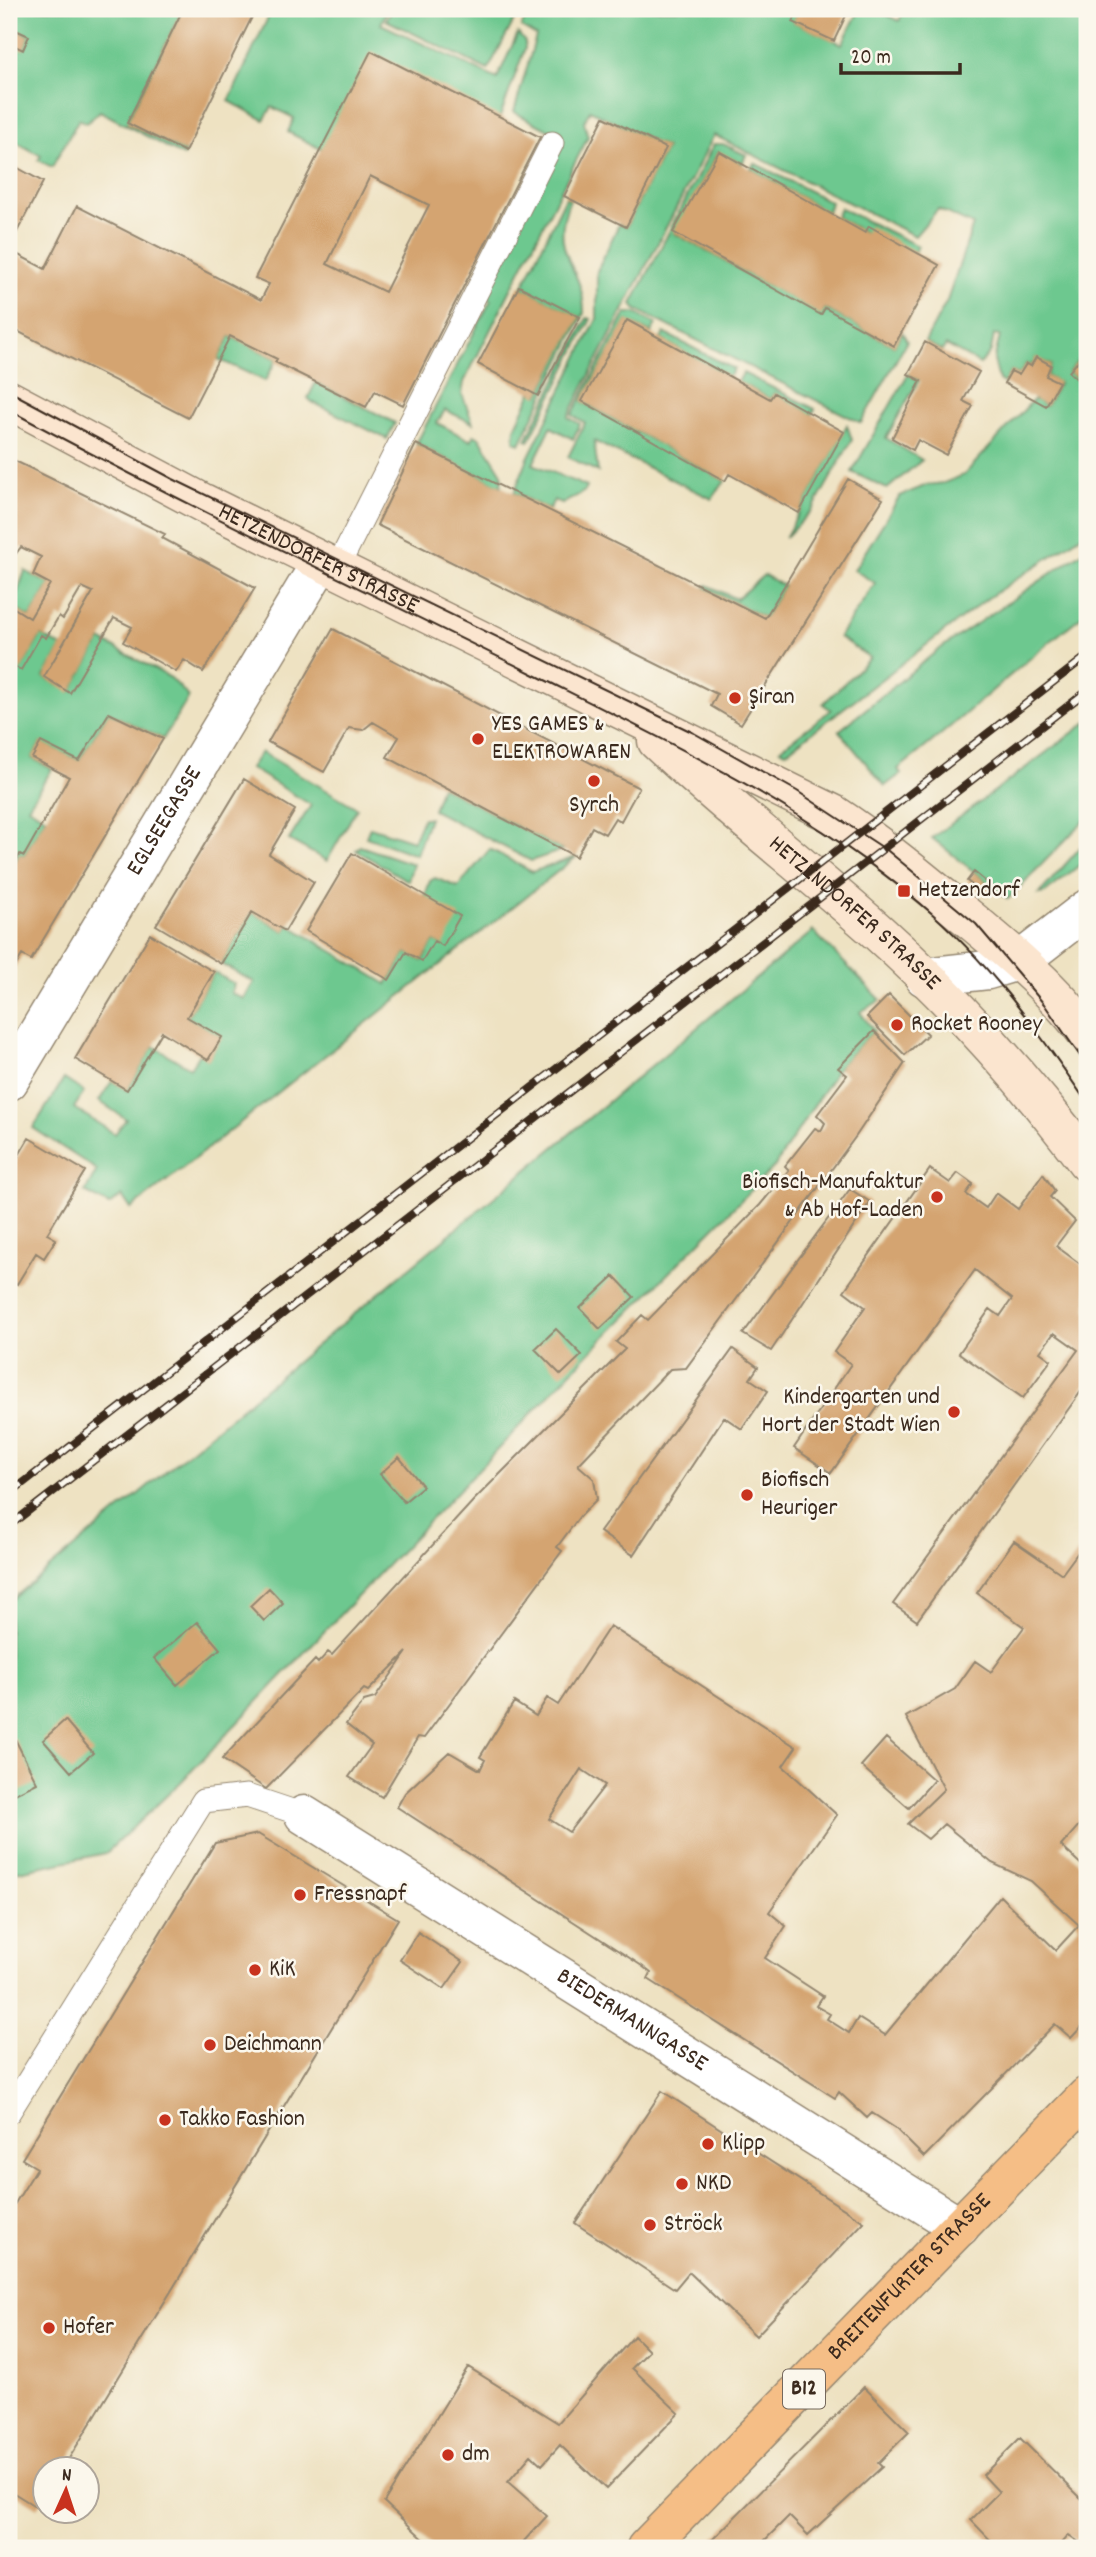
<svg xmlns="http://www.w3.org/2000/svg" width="1096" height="2557" font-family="Dekko,sans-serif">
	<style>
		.green { fill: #6dc88f; stroke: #547956; stroke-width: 2 }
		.building { fill: #d4a471; fill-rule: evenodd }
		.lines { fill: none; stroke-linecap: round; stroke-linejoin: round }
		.service-casing { stroke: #948670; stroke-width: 25 }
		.minor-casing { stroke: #948670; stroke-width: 41 }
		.secondary-casing { stroke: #948670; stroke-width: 41 }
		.primary-casing { stroke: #948670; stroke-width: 41 }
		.service { stroke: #fff; stroke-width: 23 }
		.minor { stroke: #fff; stroke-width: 38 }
		.secondary { stroke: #fbe5cf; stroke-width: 38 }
		.primary { stroke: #f5be86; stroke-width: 38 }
		.tram { stroke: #3b2a1e; stroke-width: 2 }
		.rail-casing { stroke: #3b2a1e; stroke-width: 8 }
		.rail { stroke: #fbf7ec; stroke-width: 5; stroke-dasharray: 16; stroke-linecap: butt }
		.poi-dot { fill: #c8321e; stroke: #fbf7ec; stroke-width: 2.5 }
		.labels { text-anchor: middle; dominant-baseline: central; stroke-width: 5; stroke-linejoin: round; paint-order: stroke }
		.shield { fill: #fbf7ec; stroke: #75685c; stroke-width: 2 }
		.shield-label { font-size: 23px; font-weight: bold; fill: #3b2a1e }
		.street-label { font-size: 24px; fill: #3b2a1e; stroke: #fbf7ec }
		.poi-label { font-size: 24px; fill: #3b2a1e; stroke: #fbf7ec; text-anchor: start }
	</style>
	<rect width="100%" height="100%" fill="#fbf7ec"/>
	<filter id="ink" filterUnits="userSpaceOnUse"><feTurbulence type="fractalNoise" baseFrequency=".0143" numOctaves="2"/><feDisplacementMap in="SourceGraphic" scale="14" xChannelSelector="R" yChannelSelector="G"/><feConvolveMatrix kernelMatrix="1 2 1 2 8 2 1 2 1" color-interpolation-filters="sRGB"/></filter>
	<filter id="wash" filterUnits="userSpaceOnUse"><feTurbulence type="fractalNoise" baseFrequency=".00686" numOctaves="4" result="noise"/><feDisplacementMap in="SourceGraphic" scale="28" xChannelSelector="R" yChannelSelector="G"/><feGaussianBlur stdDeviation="1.57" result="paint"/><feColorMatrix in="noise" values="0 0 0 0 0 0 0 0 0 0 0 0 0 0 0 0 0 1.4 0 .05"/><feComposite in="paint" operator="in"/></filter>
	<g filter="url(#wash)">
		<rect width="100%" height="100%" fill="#eee2c2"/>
		<!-- green -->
		<path class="green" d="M9 9H183L127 123 185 152 183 156 100 111 87 123 79 119 52 167 38 160 41 156 16 142 13 146 9 144V43L23 49 29 36 9 27Z
			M272 9H388L381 24 497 79 518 33 525 42V48L500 117 321 149 288 132 294 118 272 107 264 120 229 101Z
			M392 9H520L488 70 386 20Z
			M530 9H799L794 22 842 44 860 9H887L885 14 899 21 905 9H1087V350L1069 372 1087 388V532L988 598 786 752 780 749 831 710 823 704 870 658 839 637 875 583 854 570 900 496 927 485 944 483 964 475 1034 399 1046 406 1059 383 1046 376 1051 365 1036 358 1031 366 1026 364 1019 375 1011 371 1004 383 999 380 994 360 1000 336 994 335 991 351 980 364 946 345 942 351 925 342 947 301 973 225 938 209 915 236 714 135 568 417 580 424 573 439 551 427 533 464 587 487 585 491 562 504 554 500 549 510 514 493 528 458 597 319V271L619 224 626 227 666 148 590 110 584 122 588 137 464 382 462 394 473 423 445 410 437 423 471 441 474 435 480 438 502 474 501 487 416 444 491 300 474 291 552 132 514 112 536 36 521 27Z
			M714 144H723L746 155 742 164 718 152 674 233 821 314 825 308 894 346 902 332 907 341 861 423 635 309 632 304Z
			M754 163 831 202 827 212 751 169Z
			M566 197 570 199C547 258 584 263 584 313L520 444 514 441 515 428 532 392 539 395 579 317 522 288Z
			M840 208 918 246 915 252 865 233 836 217Z
			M626 313H635L656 324 651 333 627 321 582 401 725 481 712 499 594 441 598 472 568 457 585 423 572 415Z
			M587 318 591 319 529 441 526 440Z
			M664 333 734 369 729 377 661 339Z
			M230 336 277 359 265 381 218 359Z
			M743 373 815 409 812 415 774 393 770 399 738 382Z
			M908 374 919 380 886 438 922 460 887 489 852 472Z
			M316 382 395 423 387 439 312 402 308 398Z
			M847 425 852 440 813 509 785 538Z
			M1087 549V612C1022 662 963 719 898 769L901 774 885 786 839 731 938 650Z
			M25 571 50 584 30 618 14 608 9 616Z
			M764 575 784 586 765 618 705 588 707 585 736 599Z
			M41 635 62 647 44 677 70 692 101 640 171 678 189 697 163 739 109 713 79 761 41 743 32 758 52 769 28 807 46 818 24 856 20 854 12 868 9 867V663L21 669Z
			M1087 722V818L1008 899 932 838Z
			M261 752 357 808 327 861 289 840 311 805 250 768Z
			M441 786 563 850 531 861 433 810Z
			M423 818H429L416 855 366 837 370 827 413 841Z
			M1087 840V859L1045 893 1039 894Z
			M360 846 413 864 408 881 356 850Z
			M490 849 532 872 576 857 131 1209 122 1196 109 1205 85 1192 97 1170 33 1128 64 1079 84 1092 74 1108 115 1134 126 1119 99 1101 112 1081 127 1090 153 1046 190 1068 199 1054 208 1059 221 1037 187 1017 214 972 234 984 231 993 244 999 254 982 221 964 252 912 284 931 289 925 387 984 406 952 422 961 434 941 442 945 425 896 430 881 435 878 458 887Z
			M813 931 881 1000 860 1012 874 1031 838 1068 775 1166 591 1351 181 1782 106 1853 9 1873V1602Z"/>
		<g id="blocks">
			<!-- building -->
			<path class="building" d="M183 9H256L185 152 127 123Z
				M799 9H849L834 41 793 22Z
				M9 27 29 36 23 50 9 43Z
				M371 51 540 137 403 405 375 391 366 407 275 362 277 359 230 336 188 418 9 327V250L45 269 77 206 261 300 269 284 255 278ZM370 176 429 205 385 292 327 264Z
				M604 117 666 148 626 227 564 196Z
				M719 151 865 233 869 226 939 265 894 346 825 308 821 315 673 232Z
				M9 163 43 182 9 247Z
				M519 286 580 317 538 396 478 364Z
				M627 320 770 399 774 393 844 432 799 513 729 474 725 481 582 401Z
				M925 342 979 372 963 401 973 406 946 455 918 440 913 450 892 438 921 381 908 374Z
				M1087 350V388L1069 372Z
				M1036 357 1051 365 1046 376 1059 382 1046 406 1004 383 1011 371 1019 375 1026 364 1031 366Z
				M416 444 765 618 848 479 883 499 741 724 711 706 717 694 377 525Z
				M9 458 165 534 162 538 255 588 203 672 184 660 176 672 123 642 132 627 114 618 70 693 44 677 93 592 82 587 63 619 59 616 46 638 41 635 21 670 9 663V616L14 608 30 618 50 584 33 575 41 557 21 547 9 563 14 566 9 574Z
				M333 629 639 788 621 821 615 818 605 834 592 827 576 857 387 757 399 737 373 722 363 730 349 728 324 772 268 742Z
				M109 713 163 739 31 960 22 955 9 977V888L12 883 9 881V867L12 868 20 854 24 856 69 777 32 758 41 742 79 761Z
				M244 779 295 810 269 854 314 882 285 931 252 912 221 964 156 925Z
				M352 853 460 916 443 946 434 941 422 961 406 952 389 980 306 931Z
				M974 872 996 890 987 897 967 881Z
				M150 934 214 972 187 1017 222 1037 208 1060 162 1032 127 1090 75 1059Z
				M889 995 928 1034 905 1055 867 1017Z
				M874 1031 905 1063 856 1136 686 1368 670 1369 578 1465 594 1479 597 1499 580 1516 557 1547 562 1551 424 1738 418 1737 382 1797 349 1777 372 1745 346 1724 364 1701 375 1698 407 1652 368 1691 364 1689 266 1789 222 1759 315 1660 318 1663 328 1652 332 1655 474 1500 625 1349 616 1342 642 1315 648 1320 760 1205 789 1170 785 1166 815 1128 821 1131 825 1123 817 1115 847 1075 838 1068Z
				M29 1138 85 1171 47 1234 56 1239 44 1258 36 1253 17 1284 9 1279V1172Z
				M930 1169 950 1183 958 1173 973 1184 966 1194 986 1208 996 1193 1018 1209 1043 1174 1055 1191 1050 1197 1075 1221 1056 1246 1087 1269V1383L917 1621 893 1604 1078 1350 1054 1333 1040 1352 1051 1360 1023 1398 959 1353 990 1309 1000 1316 1012 1299 975 1270 831 1473 794 1448 851 1364 834 1352 865 1307 844 1291Z
				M850 1189 870 1202 771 1351 743 1334Z
				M614 1276 634 1297 600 1329 580 1308Z
				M556 1329 582 1355 561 1375 535 1349Z
				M733 1349 758 1367 750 1379 768 1391 742 1429 724 1417 633 1555 600 1532Z
				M399 1457 423 1486 404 1502 380 1474Z
				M1087 1540V1816L1061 1846 1087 1870V2021L1071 2038 1055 2024 924 2157 895 2128 872 2113 867 2118 839 2092 835 2098 648 1979 651 1973 642 1966 397 1807 405 1793 449 1752 480 1770 485 1760 480 1757 514 1702 536 1716 547 1698 558 1705 610 1626 796 1747 783 1766 837 1815 769 1912 786 1926 765 1958 823 1996 816 2006 830 2014 827 2019 849 2033 858 2018 885 2035 1000 1896 1056 1950 1079 1925 1031 1881 992 1863 944 1824 928 1839 908 1824 944 1789 906 1717 955 1689 975 1661 991 1672 1024 1627 977 1593 1014 1541 1062 1574ZM581 1769 605 1785 569 1832 549 1819Z
				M269 1588 283 1603 264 1621 250 1606Z
				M197 1622 220 1649 177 1685 154 1658Z
				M65 1720 93 1753 71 1772 43 1740Z
				M886 1738 934 1780 909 1808 861 1766Z
				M15 1739 37 1783 9 1797V1742Z
				M258 1834 398 1919 62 2470H46V2496L38 2508 9 2490V2213L37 2168 22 2159 215 1843Z
				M418 1932 463 1962 444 1989 400 1960Z
				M662 2091 864 2222 756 2336 689 2272 675 2289 575 2223Z
				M634 2336 649 2351 632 2368 679 2413 606 2489 560 2445 542 2465 531 2455 508 2482 547 2516 524 2541 533 2548H433L384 2502 468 2367 558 2423Z
				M864 2387 909 2432 878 2463 882 2467 808 2535 789 2516 757 2548H704Z
				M1020 2438 1087 2504V2548L1069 2535 1058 2548H998L971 2520 999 2492 983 2475Z"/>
		</g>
	</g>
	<g filter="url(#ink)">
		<use href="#blocks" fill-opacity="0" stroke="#948670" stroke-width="2"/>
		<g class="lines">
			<!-- service casing -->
			<g class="service-casing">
				<path id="service" d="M336 570 552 143
					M9 2112 203 1801 247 1796 304 1815"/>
			</g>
			<!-- minor casing -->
			<g class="minor-casing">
				<g id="minor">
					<path d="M924 977 988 970 1021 960 1087 909"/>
					<path id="s1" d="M9 1081 321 562"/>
					<path id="s2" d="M304 1815 960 2227"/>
				</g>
			</g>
			<!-- secondary casing -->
			<g class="secondary-casing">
				<g id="secondary">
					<path id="s3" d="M9 400 203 503 833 814C876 842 916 875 956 908 1004 947 1049 984 1087 1033"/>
					<path id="s4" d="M657 741C729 809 806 868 879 933 956 1002 1025 1080 1087 1162"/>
				</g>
			</g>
			<!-- primary casing -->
			<g class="primary-casing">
				<g id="primary">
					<path id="s5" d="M646 2548 1087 2096"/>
				</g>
			</g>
			<!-- service -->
			<use href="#service" class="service"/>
			<!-- minor -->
			<use href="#minor" class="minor"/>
			<!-- secondary -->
			<use href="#secondary" class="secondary"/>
			<!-- primary -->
			<use href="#primary" class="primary"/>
			<!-- tram -->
			<path class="tram" d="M9 391 173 479 694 733 797 791 888 851 976 924 1044 1004 1087 1066
				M9 410C181 503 358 587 533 674 667 741 805 806 920 903 987 960 1038 1030 1087 1103"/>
			<!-- rail casing -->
			<g class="rail-casing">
				<path id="rail" d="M9 1494 1087 656
					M9 1526 1087 691"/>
			</g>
			<!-- rail -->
			<use href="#rail" class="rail"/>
		</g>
	</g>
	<!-- markers -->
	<g class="poi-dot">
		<circle cx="735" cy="698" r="7"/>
		<circle cx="478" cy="739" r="7"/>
		<circle cx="594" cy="781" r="7"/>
		<rect x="897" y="884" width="14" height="14" rx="3.5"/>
		<circle cx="897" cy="1025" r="7"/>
		<circle cx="937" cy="1197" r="7"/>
		<circle cx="954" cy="1412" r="7"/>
		<circle cx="747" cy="1495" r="7"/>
		<circle cx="300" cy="1895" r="7"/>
		<circle cx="255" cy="1970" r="7"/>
		<circle cx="210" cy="2045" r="7"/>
		<circle cx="165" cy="2120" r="7"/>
		<circle cx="708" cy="2144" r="7"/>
		<circle cx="682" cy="2184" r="7"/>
		<circle cx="650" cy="2225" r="7"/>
		<circle cx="49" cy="2328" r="7"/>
		<circle cx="448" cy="2455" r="7"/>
	</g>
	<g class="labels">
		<!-- shield labels -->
		<rect class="shield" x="783" y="2369.5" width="42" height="39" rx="5"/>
		<g class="shield-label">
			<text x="804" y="2389">B12</text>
		</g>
		<!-- street labels -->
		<g class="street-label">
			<text stroke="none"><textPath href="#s3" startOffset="348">HETZENDORFER STRASSE</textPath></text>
			<text stroke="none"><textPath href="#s1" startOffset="303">EGLSEEGASSE</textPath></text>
			<text stroke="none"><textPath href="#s4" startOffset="262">HETZENDORFER STRASSE</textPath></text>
			<text stroke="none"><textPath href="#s2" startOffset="387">BIEDERMANNGASSE</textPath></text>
			<text stroke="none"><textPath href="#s5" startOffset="378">BREITENFURTER STRASSE</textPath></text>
		</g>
		<!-- poi labels -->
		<g class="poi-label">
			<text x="749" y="698">Şiran</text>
			<text x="492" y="725">YES GAMES &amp;<tspan x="492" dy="28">ELEKTROWAREN</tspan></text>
			<text x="594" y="806" text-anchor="middle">Syrch</text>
			<text x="918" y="891">Hetzendorf</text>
			<text x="911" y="1025">Rocket Rooney</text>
			<text x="923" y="1183" text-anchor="end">Biofisch-Manufaktur<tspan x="923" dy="28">&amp; Ab Hof-Laden</tspan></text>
			<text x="940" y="1398" text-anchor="end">Kindergarten und<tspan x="940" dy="28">Hort der Stadt Wien</tspan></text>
			<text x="761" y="1481">Biofisch<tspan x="761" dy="28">Heuriger</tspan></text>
			<text x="314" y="1895">Fressnapf</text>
			<text x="269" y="1970">KiK</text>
			<text x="224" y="2045">Deichmann</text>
			<text x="179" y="2120">Takko Fashion</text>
			<text x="722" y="2144">Klipp</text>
			<text x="696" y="2184">NKD</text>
			<text x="664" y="2225">Ströck</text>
			<text x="63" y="2328">Hofer</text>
			<text x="462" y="2455">dm</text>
		</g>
	</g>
	<!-- margin -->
	<rect width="1096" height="2557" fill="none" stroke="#fbf7ec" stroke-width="35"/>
	<!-- north arrow -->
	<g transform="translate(66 2490) rotate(3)"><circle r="33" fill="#fbf7ec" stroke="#aea59a" stroke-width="2"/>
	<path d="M0-5L12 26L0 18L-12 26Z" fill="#c8321e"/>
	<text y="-10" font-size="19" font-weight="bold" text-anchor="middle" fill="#3b2a1e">N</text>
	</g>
	<!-- scale -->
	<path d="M841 63v10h119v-10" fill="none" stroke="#3b2a1e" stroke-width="3.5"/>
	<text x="851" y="63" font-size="21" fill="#3b2a1e" stroke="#fbf7ec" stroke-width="5" paint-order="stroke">20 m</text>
</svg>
